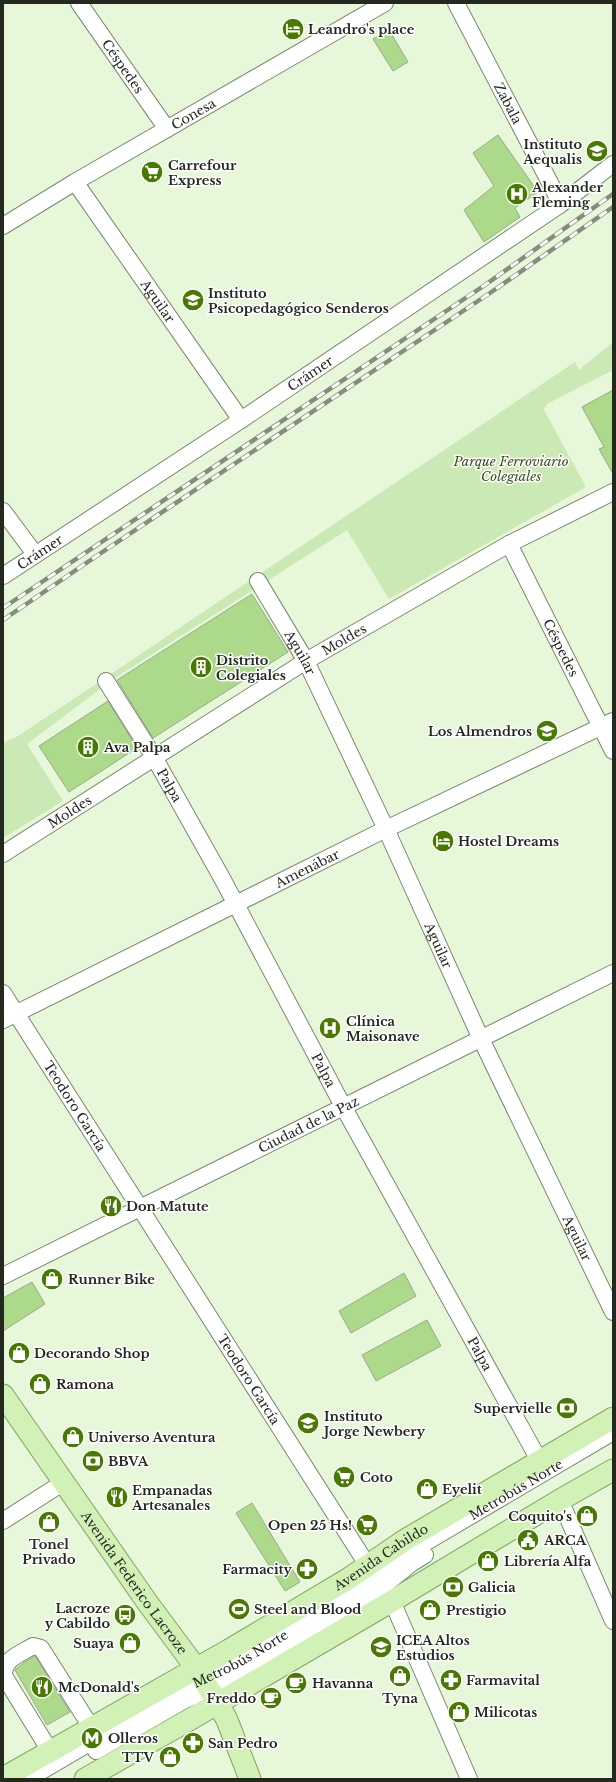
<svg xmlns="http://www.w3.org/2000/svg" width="616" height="1782" font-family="'Libre Baskerville',serif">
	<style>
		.green { fill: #cbe9b5 }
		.building { fill: #add98a; stroke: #9aaa8f }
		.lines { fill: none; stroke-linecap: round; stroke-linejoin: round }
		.minor-casing { stroke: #79886f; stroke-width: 18 }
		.major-casing { stroke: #80a561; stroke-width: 23 }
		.minor { stroke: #fff; stroke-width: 16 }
		.major { stroke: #d1f1b6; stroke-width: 21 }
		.rail-casing { stroke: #838e7b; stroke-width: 4.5 }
		.rail { stroke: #fff; stroke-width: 3; stroke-dasharray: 9; stroke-linecap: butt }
		.labels { text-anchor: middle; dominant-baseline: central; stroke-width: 3; stroke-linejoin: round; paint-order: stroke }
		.poi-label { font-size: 13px; font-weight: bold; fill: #23291f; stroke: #fff; text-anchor: start }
		.street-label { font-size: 13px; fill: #23291f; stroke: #fff }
		.park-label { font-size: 13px; font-style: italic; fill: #35511b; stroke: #fff }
	</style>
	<rect width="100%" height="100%" fill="#e6f7da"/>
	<!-- green -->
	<path class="green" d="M613 342V370L547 404 544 410 586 487 389 599 347 530 112 680 27 744 63 801 3 838V743L18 736 99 682 575 362 579 370Z"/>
	<!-- building -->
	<path class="building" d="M389 30 408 62 393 71 373 39Z
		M498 135 538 192 515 208 520 217 484 242 464 210 494 186 473 153Z
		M613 390V474L599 449 604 447 582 407Z
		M252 594 288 652 153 738 117 680Z
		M108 701 137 748 69 792 39 746Z
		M404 1273 416 1296 351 1333 339 1311Z
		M32 1282 45 1304 3 1331V1298Z
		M427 1320 441 1346 376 1381 362 1355Z
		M252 1503 300 1582 285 1591 236 1513Z
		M35 1656 70 1712 47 1725 15 1670 23 1663Z"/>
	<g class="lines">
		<!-- minor casing -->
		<g class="minor-casing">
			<g id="minor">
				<path id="s1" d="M79 3 167 129"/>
				<path id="s2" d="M456 3 561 204"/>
				<path id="s3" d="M75 182 241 420"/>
				<path id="s4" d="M3 226 75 182 385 3"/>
				<path d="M3 511 35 554"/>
				<path id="s5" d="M509 544 613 751"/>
				<path id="s6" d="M3 576 241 420 561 204 613 164"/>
				<path id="s7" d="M258 581 306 661 386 829 481 1039 613 1312"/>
				<path id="s8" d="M106 681 154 757 223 880 344 1108 539 1460"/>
				<path id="s9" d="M3 854 306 661 509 544 613 492"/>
				<path id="s10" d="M3 993 368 1566 392 1601 469 1779"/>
				<path id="s11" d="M3 1020 386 829 613 721"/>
				<path id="s12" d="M3 1276 613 973"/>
				<path d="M560 1500 613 1621"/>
				<path d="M3 1521 64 1482"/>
				<path d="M50 1751 4 1676C3 1659 20 1654 33 1646L41 1648 91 1727"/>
				<path d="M96 1751 183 1701 244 1674 362 1603 412 1563 425 1555"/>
				<path id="s13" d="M28 1779 176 1692 237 1663 355 1592 406 1554 613 1432"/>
			</g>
		</g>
		<!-- major casing -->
		<g class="major-casing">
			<g id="major">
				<path id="s14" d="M3 1395 147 1602 196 1668 218 1703 227 1720 250 1779"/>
				<path id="s15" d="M3 1778 229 1650 348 1579 405 1540 613 1418"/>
				<path d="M85 1779 189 1720 392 1601 560 1500 613 1470"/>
			</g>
		</g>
		<!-- minor -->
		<use href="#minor" class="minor"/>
		<!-- major -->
		<use href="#major" class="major"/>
		<!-- rail casing -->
		<g class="rail-casing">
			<path id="rail" d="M3 608 485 285 613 194
				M3 620 98 555 490 293 613 207"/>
		</g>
		<!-- rail -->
		<use href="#rail" class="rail"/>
	</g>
	<!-- icons -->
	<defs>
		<g id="hotel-disc" transform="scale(1.15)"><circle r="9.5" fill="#487901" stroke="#fff"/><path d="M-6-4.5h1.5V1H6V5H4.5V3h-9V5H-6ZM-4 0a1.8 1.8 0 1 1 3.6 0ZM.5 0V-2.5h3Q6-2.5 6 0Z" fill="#fff"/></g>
		<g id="school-disc" transform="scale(1.15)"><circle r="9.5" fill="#487901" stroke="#fff"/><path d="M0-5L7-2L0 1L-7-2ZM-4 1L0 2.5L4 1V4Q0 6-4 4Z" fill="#fff"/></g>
		<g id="supermarket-disc" transform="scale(1.15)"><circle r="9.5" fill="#487901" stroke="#fff"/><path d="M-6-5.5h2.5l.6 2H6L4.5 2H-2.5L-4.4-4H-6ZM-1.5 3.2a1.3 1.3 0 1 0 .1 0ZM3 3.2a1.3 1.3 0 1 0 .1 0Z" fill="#fff"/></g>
		<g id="hospital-disc" transform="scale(1.15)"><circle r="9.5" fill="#487901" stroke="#fff"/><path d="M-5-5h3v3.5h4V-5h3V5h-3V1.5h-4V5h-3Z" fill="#fff"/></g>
		<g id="building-disc" transform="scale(1.15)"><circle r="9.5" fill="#487901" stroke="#fff"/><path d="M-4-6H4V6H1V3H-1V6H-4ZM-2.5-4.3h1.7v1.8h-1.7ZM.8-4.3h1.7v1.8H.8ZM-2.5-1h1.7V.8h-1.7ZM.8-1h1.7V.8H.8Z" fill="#fff"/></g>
		<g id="restaurant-disc" transform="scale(1.15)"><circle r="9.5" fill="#487901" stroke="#fff"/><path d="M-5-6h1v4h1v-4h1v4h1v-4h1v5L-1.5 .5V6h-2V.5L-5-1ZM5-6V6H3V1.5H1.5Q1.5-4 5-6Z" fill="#fff"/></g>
		<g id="shop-disc" transform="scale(1.15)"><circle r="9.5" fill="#487901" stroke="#fff"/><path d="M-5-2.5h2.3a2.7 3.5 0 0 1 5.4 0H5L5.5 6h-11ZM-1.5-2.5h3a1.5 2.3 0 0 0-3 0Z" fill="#fff"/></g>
		<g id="bank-disc" transform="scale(1.15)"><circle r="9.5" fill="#487901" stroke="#fff"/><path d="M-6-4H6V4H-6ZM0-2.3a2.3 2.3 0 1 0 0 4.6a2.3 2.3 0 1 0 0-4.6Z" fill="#fff"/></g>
		<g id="civic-disc" transform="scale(1.15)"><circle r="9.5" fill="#487901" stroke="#fff"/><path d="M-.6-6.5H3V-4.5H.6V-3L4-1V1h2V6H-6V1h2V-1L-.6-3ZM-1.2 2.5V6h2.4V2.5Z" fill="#fff"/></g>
		<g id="pharmacy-disc" transform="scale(1.15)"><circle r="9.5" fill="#487901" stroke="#fff"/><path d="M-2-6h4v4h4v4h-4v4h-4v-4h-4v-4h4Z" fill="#fff"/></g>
		<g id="stadium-disc" transform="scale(1.15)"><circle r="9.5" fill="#487901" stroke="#fff"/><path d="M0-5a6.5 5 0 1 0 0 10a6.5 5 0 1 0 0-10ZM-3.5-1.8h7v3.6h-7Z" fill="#fff"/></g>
		<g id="bus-disc" transform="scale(1.15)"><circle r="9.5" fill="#487901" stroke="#fff"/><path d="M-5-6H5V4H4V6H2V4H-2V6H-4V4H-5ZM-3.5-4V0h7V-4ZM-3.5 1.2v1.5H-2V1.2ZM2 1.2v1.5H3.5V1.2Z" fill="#fff"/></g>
		<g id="university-disc" transform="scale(1.15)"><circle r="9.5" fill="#487901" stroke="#fff"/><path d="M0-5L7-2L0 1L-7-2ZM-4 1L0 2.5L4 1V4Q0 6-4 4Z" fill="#fff"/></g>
		<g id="cafe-disc" transform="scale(1.15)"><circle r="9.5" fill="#487901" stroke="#fff"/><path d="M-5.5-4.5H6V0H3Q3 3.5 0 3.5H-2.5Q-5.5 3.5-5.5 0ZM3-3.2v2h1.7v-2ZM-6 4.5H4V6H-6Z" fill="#fff"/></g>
		<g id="metro-disc" transform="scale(1.15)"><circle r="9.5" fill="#487901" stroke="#fff"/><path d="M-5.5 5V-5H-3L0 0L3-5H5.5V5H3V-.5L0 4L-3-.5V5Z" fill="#fff"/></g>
	</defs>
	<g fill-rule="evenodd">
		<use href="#hotel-disc" x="293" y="29"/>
		<use href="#school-disc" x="597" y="151"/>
		<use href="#supermarket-disc" x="152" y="172"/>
		<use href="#hospital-disc" x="517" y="194"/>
		<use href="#school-disc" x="193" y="300"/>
		<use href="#building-disc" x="201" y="667"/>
		<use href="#school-disc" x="547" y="731"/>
		<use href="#building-disc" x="88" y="747"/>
		<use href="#hotel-disc" x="443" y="841"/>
		<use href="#hospital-disc" x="330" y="1028"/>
		<use href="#restaurant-disc" x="111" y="1206"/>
		<use href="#shop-disc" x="52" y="1279"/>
		<use href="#shop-disc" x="19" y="1353"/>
		<use href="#shop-disc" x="40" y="1384"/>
		<use href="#bank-disc" x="567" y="1408"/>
		<use href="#school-disc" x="308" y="1423"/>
		<use href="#shop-disc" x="73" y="1437"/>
		<use href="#bank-disc" x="93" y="1461"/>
		<use href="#supermarket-disc" x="344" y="1477"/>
		<use href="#shop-disc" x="427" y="1489"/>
		<use href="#restaurant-disc" x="117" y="1497"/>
		<use href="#shop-disc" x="587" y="1516"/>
		<use href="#shop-disc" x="49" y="1522"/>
		<use href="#supermarket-disc" x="367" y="1525"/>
		<use href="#civic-disc" x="528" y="1540"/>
		<use href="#shop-disc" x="488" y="1561"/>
		<use href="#pharmacy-disc" x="307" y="1569"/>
		<use href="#bank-disc" x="453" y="1587"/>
		<use href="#stadium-disc" x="239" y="1609"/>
		<use href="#shop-disc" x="430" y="1610"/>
		<use href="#bus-disc" x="125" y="1615"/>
		<use href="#shop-disc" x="130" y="1643"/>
		<use href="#university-disc" x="381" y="1647"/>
		<use href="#shop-disc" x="400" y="1676"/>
		<use href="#pharmacy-disc" x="451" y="1680"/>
		<use href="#cafe-disc" x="296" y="1683"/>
		<use href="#restaurant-disc" x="42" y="1687"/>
		<use href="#cafe-disc" x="271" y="1698"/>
		<use href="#shop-disc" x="459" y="1712"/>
		<use href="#metro-disc" x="92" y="1738"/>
		<use href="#pharmacy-disc" x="193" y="1743"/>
		<use href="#shop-disc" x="170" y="1757"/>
	</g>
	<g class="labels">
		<!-- poi labels -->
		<g class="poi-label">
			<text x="308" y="29">Leandro's place</text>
			<text x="582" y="144" text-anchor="end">Instituto<tspan x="582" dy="15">Aequalis</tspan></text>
			<text x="168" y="165">Carrefour<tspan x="168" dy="15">Express</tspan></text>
			<text x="532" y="187">Alexander<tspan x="532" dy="15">Fleming</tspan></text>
			<text x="208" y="293">Instituto<tspan x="208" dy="15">Psicopedagógico Senderos</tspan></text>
			<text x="216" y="660">Distrito<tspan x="216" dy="15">Colegiales</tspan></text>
			<text x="532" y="731" text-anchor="end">Los Almendros</text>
			<text x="104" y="747">Ava Palpa</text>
			<text x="458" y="841">Hostel Dreams</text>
			<text x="346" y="1021">Clínica<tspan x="346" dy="15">Maisonave</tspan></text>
			<text x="126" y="1206">Don Matute</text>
			<text x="68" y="1279">Runner Bike</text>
			<text x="34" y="1353">Decorando Shop</text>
			<text x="56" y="1384">Ramona</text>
			<text x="552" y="1408" text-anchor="end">Supervielle</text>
			<text x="324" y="1416">Instituto<tspan x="324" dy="15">Jorge Newbery</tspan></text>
			<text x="88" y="1437">Universo Aventura</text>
			<text x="108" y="1461">BBVA</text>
			<text x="360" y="1477">Coto</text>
			<text x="442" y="1489">Eyelit</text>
			<text x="132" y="1490">Empanadas<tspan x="132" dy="15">Artesanales</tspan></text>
			<text x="572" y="1516" text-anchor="end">Coquito's</text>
			<text x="352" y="1525" text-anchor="end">Open 25 Hs!</text>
			<text x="544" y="1540">ARCA</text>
			<text x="49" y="1544" text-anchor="middle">Tonel<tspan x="49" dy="15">Privado</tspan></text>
			<text x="504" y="1561">Librería Alfa</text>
			<text x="292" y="1569" text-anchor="end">Farmacity</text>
			<text x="468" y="1587">Galicia</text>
			<text x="110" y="1608" text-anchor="end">Lacroze<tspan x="110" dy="15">y Cabildo</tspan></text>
			<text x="254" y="1609">Steel and Blood</text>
			<text x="446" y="1610">Prestigio</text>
			<text x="396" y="1640">ICEA Altos<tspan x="396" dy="15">Estudios</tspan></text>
			<text x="114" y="1643" text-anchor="end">Suaya</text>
			<text x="466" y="1680">Farmavital</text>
			<text x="312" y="1683">Havanna</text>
			<text x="58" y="1687">McDonald's</text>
			<text x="256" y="1698" text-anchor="end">Freddo</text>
			<text x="400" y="1698" text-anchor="middle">Tyna</text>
			<text x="474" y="1712">Milicotas</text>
			<text x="108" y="1738">Olleros</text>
			<text x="208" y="1743">San Pedro</text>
			<text x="154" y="1757" text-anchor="end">TTV</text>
		</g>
		<!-- street labels -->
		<g class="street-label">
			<text stroke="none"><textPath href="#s1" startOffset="77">Céspedes</textPath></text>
			<text stroke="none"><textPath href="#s2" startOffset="113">Zabala</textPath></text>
			<text stroke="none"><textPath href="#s4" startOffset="221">Conesa</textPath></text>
			<text stroke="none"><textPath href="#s3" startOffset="145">Aguilar</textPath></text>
			<text stroke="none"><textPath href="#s6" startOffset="368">Crámer</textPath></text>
			<text stroke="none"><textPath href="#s6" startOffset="44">Crámer</textPath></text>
			<text stroke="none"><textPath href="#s9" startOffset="403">Moldes</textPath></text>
			<text stroke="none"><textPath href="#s5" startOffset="116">Céspedes</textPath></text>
			<text stroke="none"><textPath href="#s7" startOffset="83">Aguilar</textPath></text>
			<text stroke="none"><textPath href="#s8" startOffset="122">Palpa</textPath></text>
			<text stroke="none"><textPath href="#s9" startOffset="79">Moldes</textPath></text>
			<text stroke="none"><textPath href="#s11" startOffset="340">Amenábar</textPath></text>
			<text stroke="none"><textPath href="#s7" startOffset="407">Aguilar</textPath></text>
			<text stroke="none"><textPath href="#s8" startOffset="446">Palpa</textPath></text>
			<text stroke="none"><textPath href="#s10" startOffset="134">Teodoro García</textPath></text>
			<text stroke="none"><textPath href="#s12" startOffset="341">Ciudad de la Paz</textPath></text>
			<text stroke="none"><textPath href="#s7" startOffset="731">Aguilar</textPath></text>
			<text stroke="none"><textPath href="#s8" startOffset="770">Palpa</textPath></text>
			<text stroke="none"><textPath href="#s10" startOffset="458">Teodoro García</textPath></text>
			<text stroke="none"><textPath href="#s13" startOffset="568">Metrobús Norte</textPath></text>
			<text stroke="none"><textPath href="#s15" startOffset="438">Avenida Cabildo</textPath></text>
			<text stroke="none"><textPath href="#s14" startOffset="229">Avenida Federico Lacroze</textPath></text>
			<text stroke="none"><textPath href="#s13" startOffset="244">Metrobús Norte</textPath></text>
		</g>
		<!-- park labels -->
		<g class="park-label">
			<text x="511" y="461">Parque Ferroviario<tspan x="511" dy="15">Colegiales</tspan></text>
		</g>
	</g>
	<!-- border -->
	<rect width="616" height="1782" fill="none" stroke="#23291f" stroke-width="8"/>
</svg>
